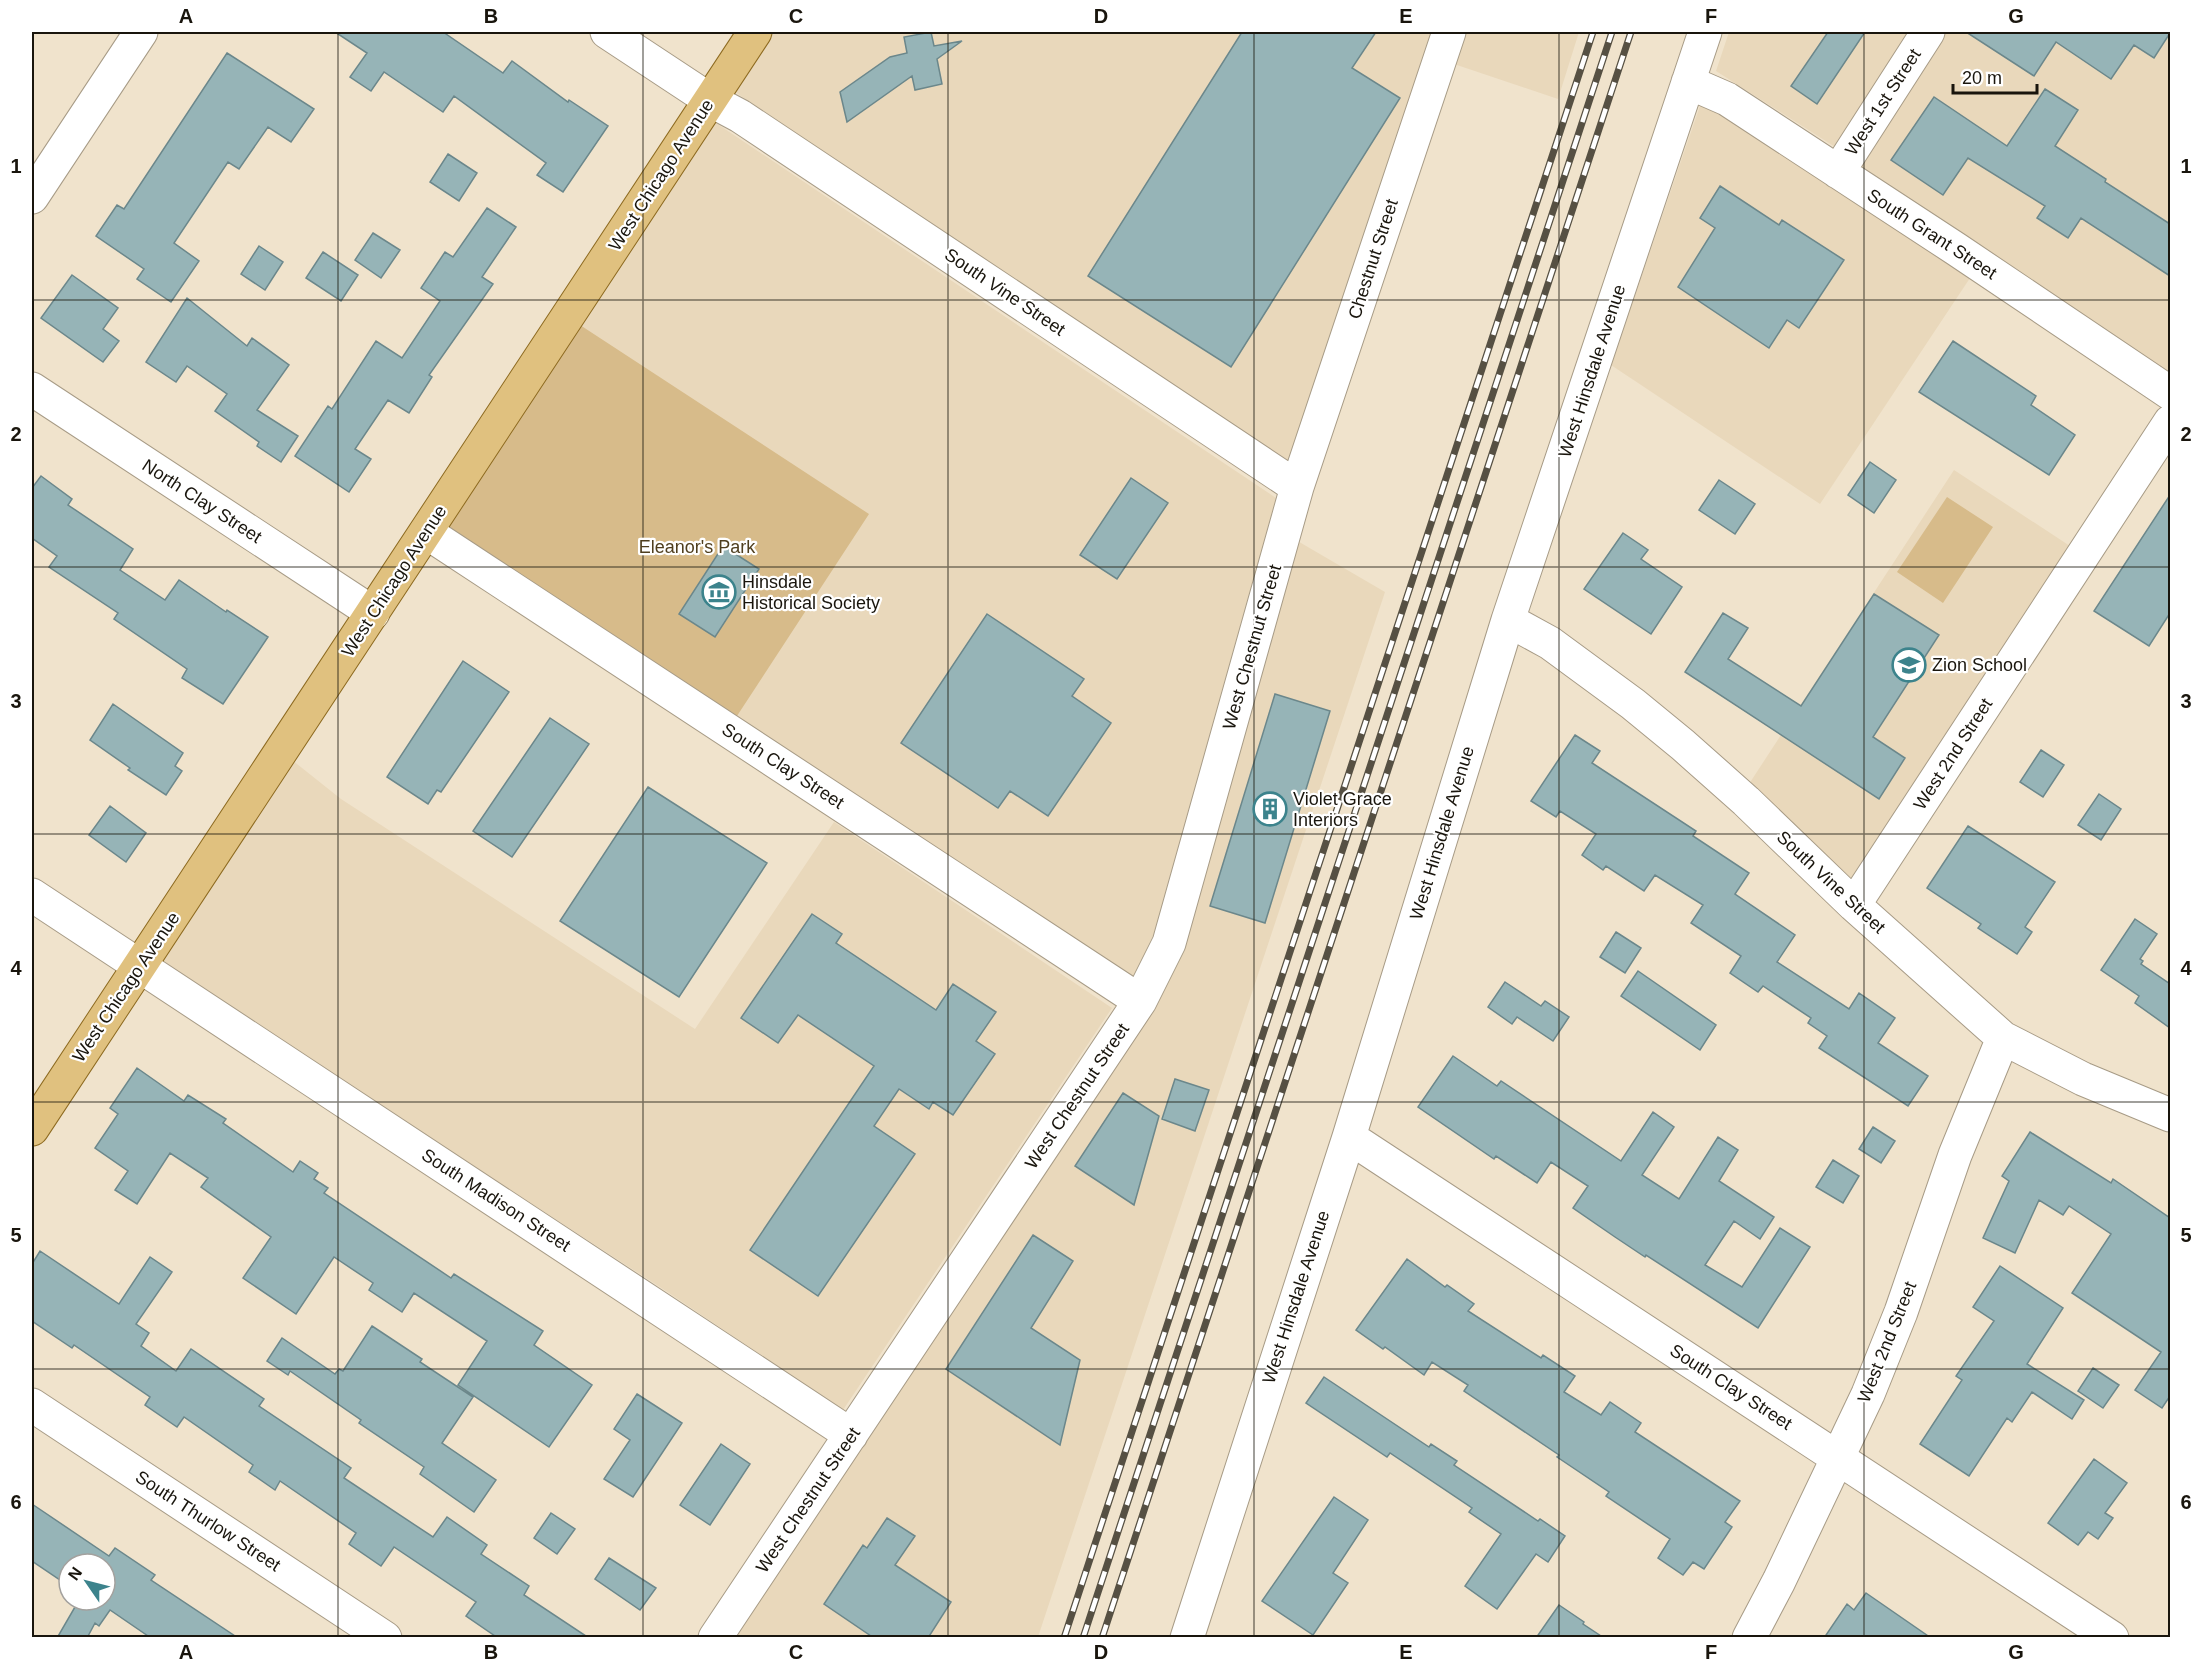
<svg xmlns="http://www.w3.org/2000/svg" width="2202" height="1669" font-family="Arial,sans-serif">
	<style>
		.built { fill: #e9d8bb }
		.green { fill: #d7bb8a }
		.building { fill: #96b4b7; stroke: #6b878b; stroke-width: 1.5 }
		.lines { fill: none; stroke-linecap: round; stroke-linejoin: round }
		.minor-casing { stroke: #a79b86; stroke-width: 35 }
		.major-casing { stroke: #8d6a20; stroke-width: 35 }
		.minor { stroke: #fff; stroke-width: 33 }
		.major { stroke: #e0c17f; stroke-width: 33 }
		.rail-casing { stroke: #565043; stroke-width: 7 }
		.rail { stroke: #fff; stroke-width: 4.5; stroke-dasharray: 14; stroke-linecap: butt }
		.grid { fill: none; stroke: #19150d; stroke-width: 1.5; stroke-opacity: 0.55 }
		.labels { text-anchor: middle; dominant-baseline: central; stroke-width: 4.5; stroke-linejoin: round; paint-order: stroke }
		.street-label { font-size: 18px; fill: #19150d; stroke: #fff }
		.park-label { font-size: 18px; fill: #4f3e1e; stroke: #fff }
		.poi-label { font-size: 18px; fill: #19150d; stroke: #fff; text-anchor: start }
		.neatline { fill: none; stroke: #19150d; stroke-width: 2 }
		.grid-label { font-size: 20px; text-anchor: middle; font-weight: bold; fill: #19150d }
	</style>
	<rect width="100%" height="100%" fill="#f0e3cc"/>
	<!-- built -->
	<path class="built" d="M771 32H1437L1292 467 732 90Z
		M1458 32H1579L1558 99 1448 62Z
		M1729 32H1909L1835 147 1716 71Z
		M1944 32H2170V373L1857 164Z
		M1703 97 1972 275 1820 504 1611 365Z
		M713 121 1276 498 1154 933 1134 977 735 719 580 325Z
		M1954 470 2070 546 1851 878 1749 784Z
		M1289 536 1385 592 1038 1637 727 1638 1147 1016Z
		M292 760 341 799 695 1029 834 822 1112 1008 843 1410 666 1291 160 962Z"/>
	<!-- green -->
	<path class="green" d="M580 325 869 514 735 719 447 527Z
		M1947 497 1993 527 1943 603 1897 572Z"/>
	<!-- building -->
	<path class="building" d="M335 32H443L503 73 512 61 568 102 569 100 608 126 563 192 537 175 546 163 454 96 443 112 384 72 371 91 350 77 367 53Z
		M931 32 934 46 962 41 937 59 942 84 915 90 912 76 847 122 840 92 890 57 907 53 904 37Z
		M1242 32H1376L1352 68 1400 98 1231 367 1088 276Z
		M1828 32H1865L1817 104 1791 86Z
		M1966 32H2170V33L2154 58 2134 45 2111 79 2056 42 2034 76Z
		M227 53 314 109 291 142 268 127 239 169 228 162 174 243 199 261 171 302 137 279 144 269 96 236 117 205 124 209Z
		M2045 89 2078 110 2055 146 2106 179 2105 182 2170 224V276L2081 218 2068 238 2037 218 2045 206 1968 158 1943 195 1891 160 1934 97 2007 146Z
		M448 154 477 173 459 201 430 182Z
		M1720 186 1779 225 1782 220 1844 260 1799 328 1787 320 1769 348 1678 287 1715 228 1700 218Z
		M487 208 516 227 482 277 493 284 429 375 432 377 409 413 388 400 355 449 371 459 349 492 295 456 328 406 332 409 376 341 402 358 440 301 421 288 445 252 453 257Z
		M373 233 400 250 381 278 355 260Z
		M259 246 283 262 265 290 241 274Z
		M323 252 358 275 341 301 306 278Z
		M72 275 118 308 103 329 119 341 103 362 41 318Z
		M187 298 247 346 252 338 289 365 257 410 298 436 281 462 257 446 259 442 215 411 227 394 187 366 176 382 146 362Z
		M1953 341 2036 396 2031 405 2075 435 2049 475 1919 392Z
		M1870 462 1896 480 1874 513 1848 495Z
		M41 476 72 499 68 505 133 549 120 570 165 600 179 580 226 612 227 610 268 637 223 704 182 678 187 669 114 619 118 613 49 567 57 556 32 538V488Z
		M1131 478 1168 503 1117 579 1080 555Z
		M1719 480 1755 504 1735 534 1699 510Z
		M2170 495V613L2149 646 2094 611Z
		M1623 533 1648 550 1641 559 1682 587 1651 634 1584 589Z
		M723 546 759 569 715 637 679 614Z
		M1874 594 1939 635 1873 737 1905 758 1879 799 1685 672 1723 613 1748 628 1728 659 1801 706Z
		M987 614 1084 679 1072 696 1111 723 1048 816 1010 791 998 808 901 743Z
		M463 661 509 692 441 792 437 790 428 804 387 777Z
		M1275 694 1330 711 1265 923 1210 906Z
		M113 704 183 753 175 766 182 771 166 795 128 770 130 768 90 740Z
		M550 718 589 744 512 857 473 831Z
		M1575 735 1600 751 1592 763 1696 831 1693 836 1749 873 1735 894 1795 935 1777 962 1849 1009 1859 993 1895 1018 1878 1043 1928 1076 1908 1106 1819 1048 1827 1036 1808 1023 1811 1018 1763 986 1758 992 1730 973 1741 956 1691 923 1703 905 1655 875 1644 891 1606 866 1603 870 1582 855 1596 834 1560 811 1556 817 1531 801Z
		M2041 750 2064 765 2043 797 2020 782Z
		M648 787 767 863 679 997 560 921Z
		M2099 794 2121 809 2101 840 2078 825Z
		M110 806 146 833 126 862 89 835Z
		M1968 826 2055 882 2025 927 2032 932 2017 954 1978 928 1981 924 1927 888Z
		M812 914 842 934 836 943 936 1010 953 984 996 1012 976 1041 995 1054 953 1115 933 1102 929 1109 899 1089 874 1126 915 1154 818 1296 750 1250 874 1066 798 1015 778 1043 741 1018Z
		M2135 919 2157 934 2140 959 2143 961 2141 964 2170 984V1028L2135 1003 2139 996 2101 970Z
		M1616 932 1641 948 1625 973 1600 957Z
		M1638 971 1716 1025 1700 1050 1621 996Z
		M1505 982 1541 1006 1545 1001 1569 1017 1553 1041 1517 1017 1512 1024 1488 1007Z
		M1453 1056 1497 1086 1501 1081 1621 1161 1653 1112 1674 1127 1642 1175 1679 1199 1718 1137 1738 1150 1719 1181 1774 1217 1760 1239 1734 1221 1705 1265 1742 1287 1780 1228 1810 1247 1758 1328 1646 1255 1645 1257 1615 1237 1573 1208 1588 1186 1551 1162 1537 1183 1496 1156 1494 1159 1418 1107Z
		M137 1068 184 1101 188 1095 226 1119 223 1123 293 1172 300 1161 318 1173 314 1179 328 1188 324 1193 451 1278 454 1274 543 1331 534 1345 592 1385 549 1447 458 1385 487 1341 414 1293 402 1312 369 1290 373 1283 334 1257 296 1314 243 1278 271 1237 201 1187 208 1178 170 1153 137 1204 115 1190 128 1171 95 1148 118 1114 110 1108Z
		M1175 1079 1209 1090 1195 1131 1162 1119Z
		M1123 1093 1159 1116 1134 1205 1075 1166Z
		M1873 1127 1895 1141 1881 1163 1859 1149Z
		M2030 1132 2111 1183 2113 1179 2170 1218V1396L2162 1408 2135 1390 2161 1352 2072 1293 2111 1234 2069 1206 2063 1215 2039 1200 2015 1253 1983 1238 2009 1181 2002 1176Z
		M1833 1160 1859 1176 1843 1203 1816 1187Z
		M1033 1235 1073 1261 1031 1328 1080 1360 1060 1445 946 1369Z
		M40 1251 119 1304 150 1257 172 1272 136 1324 149 1333 141 1346 176 1371 191 1349 264 1399 259 1406 351 1468 344 1478 433 1537 447 1517 487 1545 481 1554 529 1586 524 1595 589 1638H498L466 1616 476 1602 394 1547 381 1566 349 1544 356 1533 280 1481 275 1490 249 1472 253 1465 184 1417 177 1427 145 1405 150 1397 74 1345 72 1348 32 1321V1264Z
		M1407 1259 1445 1287 1447 1285 1474 1304 1468 1311 1541 1358 1543 1355 1575 1376 1564 1392 1601 1415 1610 1402 1641 1423 1635 1432 1740 1501 1725 1522 1732 1527 1704 1569 1693 1562 1683 1575 1658 1558 1670 1539 1606 1496 1609 1492 1557 1457 1559 1455 1464 1391 1468 1385 1432 1362 1424 1375 1385 1347 1383 1349 1356 1330Z
		M2000 1266 2063 1308 2027 1364 2084 1400 2072 1419 2032 1392 2012 1422 2007 1418 1969 1476 1920 1444 1962 1380 1956 1376 1994 1321 1973 1307Z
		M372 1326 422 1359 420 1362 473 1397 442 1443 496 1480 474 1512 420 1474 424 1467 359 1423 361 1420 290 1371 288 1375 267 1361 282 1338 335 1374 339 1369 343 1371Z
		M2093 1368 2119 1385 2103 1408 2078 1391Z
		M1324 1377 1429 1447 1431 1444 1457 1461 1454 1465 1538 1521 1540 1519 1565 1536 1548 1562 1536 1554 1497 1609 1465 1586 1501 1534 1469 1512 1472 1508 1390 1453 1387 1457 1306 1403Z
		M637 1394 682 1423 633 1497 604 1479 630 1440 614 1429Z
		M721 1444 750 1464 710 1525 680 1505Z
		M2094 1459 2127 1483 2105 1513 2113 1518 2098 1539 2088 1532 2078 1545 2048 1523Z
		M1334 1497 1368 1520 1333 1573 1348 1583 1313 1635 1262 1601Z
		M32 1504 109 1556 115 1548 155 1575 151 1580 238 1638H151L110 1610 99 1626 95 1623 87 1638H57L79 1600H105V1564H69V1586L32 1561Z
		M551 1513 575 1529 557 1554 534 1538Z
		M887 1518 915 1536 895 1565 951 1602 928 1638H874L824 1604 863 1545 867 1548Z
		M609 1558 656 1588 640 1610 595 1579Z
		M1866 1593 1931 1638H1824L1847 1604 1854 1610Z
		M1559 1605 1584 1622 1583 1624 1604 1638H1536Z"/>
	<g class="lines">
		<!-- minor casing -->
		<g class="minor-casing">
			<path id="minor" d="M607 32 710 100 740 116 1297 487
				M1688 82 1727 99 1956 249 2170 393
				M1838 172 1928 32
				M32 197 141 32
				M32 389 373 613
				M426 532 1140 1001
				M1508 620 1550 643 1633 704 1683 745 1746 801 1854 905 2003 1038 2083 1079 2170 1115
				M32 895 851 1435
				M1854 905 2170 422
				M1349 1137 2112 1638
				M32 1405 385 1638
				M715 1638 1140 1001 1169 943 1297 487 1449 32
				M1187 1638 1349 1137 1508 620 1705 32
				M1749 1638 1779 1581 1868 1394 1901 1312 1955 1155 2003 1038"/>
		</g>
		<!-- major casing -->
		<g class="major-casing">
			<path id="major" d="M32 1129 755 32"/>
		</g>
		<!-- minor -->
		<use href="#minor" class="minor"/>
		<!-- major -->
		<use href="#major" class="major"/>
		<!-- rail casing -->
		<g class="rail-casing">
			<path id="rail" d="M1064 1638 1593 32
				M1083 1638 1612 32
				M1102 1638 1631 32"/>
		</g>
		<!-- rail -->
		<use href="#rail" class="rail"/>
	</g>
	<!-- grid -->
	<path class="grid" d="M338 32V1638M643 32V1638M948 32V1638M1254 32V1638M1559 32V1638M1864 32V1638M32 300H2170M32 567H2170M32 834H2170M32 1102H2170M32 1369H2170"/>
	<!-- icons -->
	<defs>
		<g id="museum-ring" transform="scale(1.725)"><circle r="9.5" fill="#fff" stroke="#3c838c" stroke-width="1.5"/><path d="M0-6L6-3V-2H-6V-3ZM-5-1h2V3h-2ZM-1-1h2V3h-2ZM3-1h2V3H3ZM-6 4H6V6H-6Z" fill="#3c838c"/></g>
		<g id="school-ring" transform="scale(1.725)"><circle r="9.5" fill="#fff" stroke="#3c838c" stroke-width="1.5"/><path d="M0-5L7-2L0 1L-7-2ZM-4 1L0 2.5L4 1V4Q0 6-4 4Z" fill="#3c838c"/></g>
		<g id="building-ring" transform="scale(1.725)"><circle r="9.5" fill="#fff" stroke="#3c838c" stroke-width="1.5"/><path d="M-4-6H4V6H1V3H-1V6H-4ZM-2.5-4.3h1.7v1.8h-1.7ZM.8-4.3h1.7v1.8H.8ZM-2.5-1h1.7V.8h-1.7ZM.8-1h1.7V.8H.8Z" fill="#3c838c"/></g>
	</defs>
	<g fill-rule="evenodd">
		<use href="#museum-ring" x="719" y="592"/>
		<use href="#school-ring" x="1909" y="665"/>
		<use href="#building-ring" x="1270" y="809"/>
	</g>
	<g class="labels">
		<!-- street labels -->
		<g class="street-label">
			<text transform="translate(1883 102) rotate(-57)">West 1st Street</text>
			<text transform="translate(661 175) rotate(-57)">West Chicago Avenue</text>
			<text transform="translate(1932 234) rotate(33)">South Grant Street</text>
			<text transform="translate(1373 259) rotate(-72)">Chestnut Street</text>
			<text transform="translate(1005 292) rotate(34)">South Vine Street</text>
			<text transform="translate(1592 371) rotate(-72)">West Hinsdale Avenue</text>
			<text transform="translate(202 501) rotate(33)">North Clay Street</text>
			<text transform="translate(394 581) rotate(-57)">West Chicago Avenue</text>
			<text transform="translate(1252 647) rotate(-74)">West Chestnut Street</text>
			<text transform="translate(1953 754) rotate(-57)">West 2nd Street</text>
			<text transform="translate(783 766) rotate(33)">South Clay Street</text>
			<text transform="translate(1442 833) rotate(-73)">West Hinsdale Avenue</text>
			<text transform="translate(1831 882) rotate(43)">South Vine Street</text>
			<text transform="translate(126 987) rotate(-56)">West Chicago Avenue</text>
			<text transform="translate(1077 1096) rotate(-56)">West Chestnut Street</text>
			<text transform="translate(496 1200) rotate(33)">South Madison Street</text>
			<text transform="translate(1296 1297) rotate(-72)">West Hinsdale Avenue</text>
			<text transform="translate(1887 1342) rotate(-68)">West 2nd Street</text>
			<text transform="translate(1731 1387) rotate(33)">South Clay Street</text>
			<text transform="translate(808 1500) rotate(-56)">West Chestnut Street</text>
			<text transform="translate(208 1521) rotate(33)">South Thurlow Street</text>
		</g>
		<!-- park labels -->
		<g class="park-label">
			<text x="697" y="547">Eleanor's Park</text>
		</g>
		<!-- poi labels -->
		<g class="poi-label">
			<text x="742" y="582">Hinsdale<tspan x="742" dy="21">Historical Society</tspan></text>
			<text x="1932" y="665">Zion School</text>
			<text x="1293" y="799">Violet Grace<tspan x="1293" dy="21">Interiors</tspan></text>
		</g>
	</g>
	<!-- border -->
	<rect width="2202" height="1669" fill="none" stroke="#ffffff" stroke-width="66"/>
	<!-- north arrow -->
	<g transform="translate(87 1582) rotate(305)"><circle r="28" fill="#ffffff" stroke="#a3a19e" stroke-width="1.5"/>
	<path d="M0-4.5L10 22L0 15L-10 22Z" fill="#3c838c"/>
	<text y="-9" font-size="16" font-weight="bold" text-anchor="middle" fill="#19150d">N</text>
	</g>
	<!-- scale -->
	<path d="M1953 84v9h84v-9" fill="none" stroke="#19150d" stroke-width="3"/>
	<text x="1962" y="84" font-size="18" fill="#19150d" stroke="#ffffff" stroke-width="4.5" paint-order="stroke">20 m</text>
	<rect x="33" y="33" width="2136" height="1603" class="neatline"/>
	<g class="grid-label">
		<text x="186" y="23">A</text>
		<text x="491" y="23">B</text>
		<text x="796" y="23">C</text>
		<text x="1101" y="23">D</text>
		<text x="1406" y="23">E</text>
		<text x="1711" y="23">F</text>
		<text x="2016" y="23">G</text>
		<text x="16" y="173">1</text>
		<text x="2186" y="173">1</text>
		<text x="16" y="441">2</text>
		<text x="2186" y="441">2</text>
		<text x="16" y="708">3</text>
		<text x="2186" y="708">3</text>
		<text x="16" y="975">4</text>
		<text x="2186" y="975">4</text>
		<text x="16" y="1242">5</text>
		<text x="2186" y="1242">5</text>
		<text x="16" y="1509">6</text>
		<text x="2186" y="1509">6</text>
		<text x="186" y="1659">A</text>
		<text x="491" y="1659">B</text>
		<text x="796" y="1659">C</text>
		<text x="1101" y="1659">D</text>
		<text x="1406" y="1659">E</text>
		<text x="1711" y="1659">F</text>
		<text x="2016" y="1659">G</text>
	</g>
</svg>
